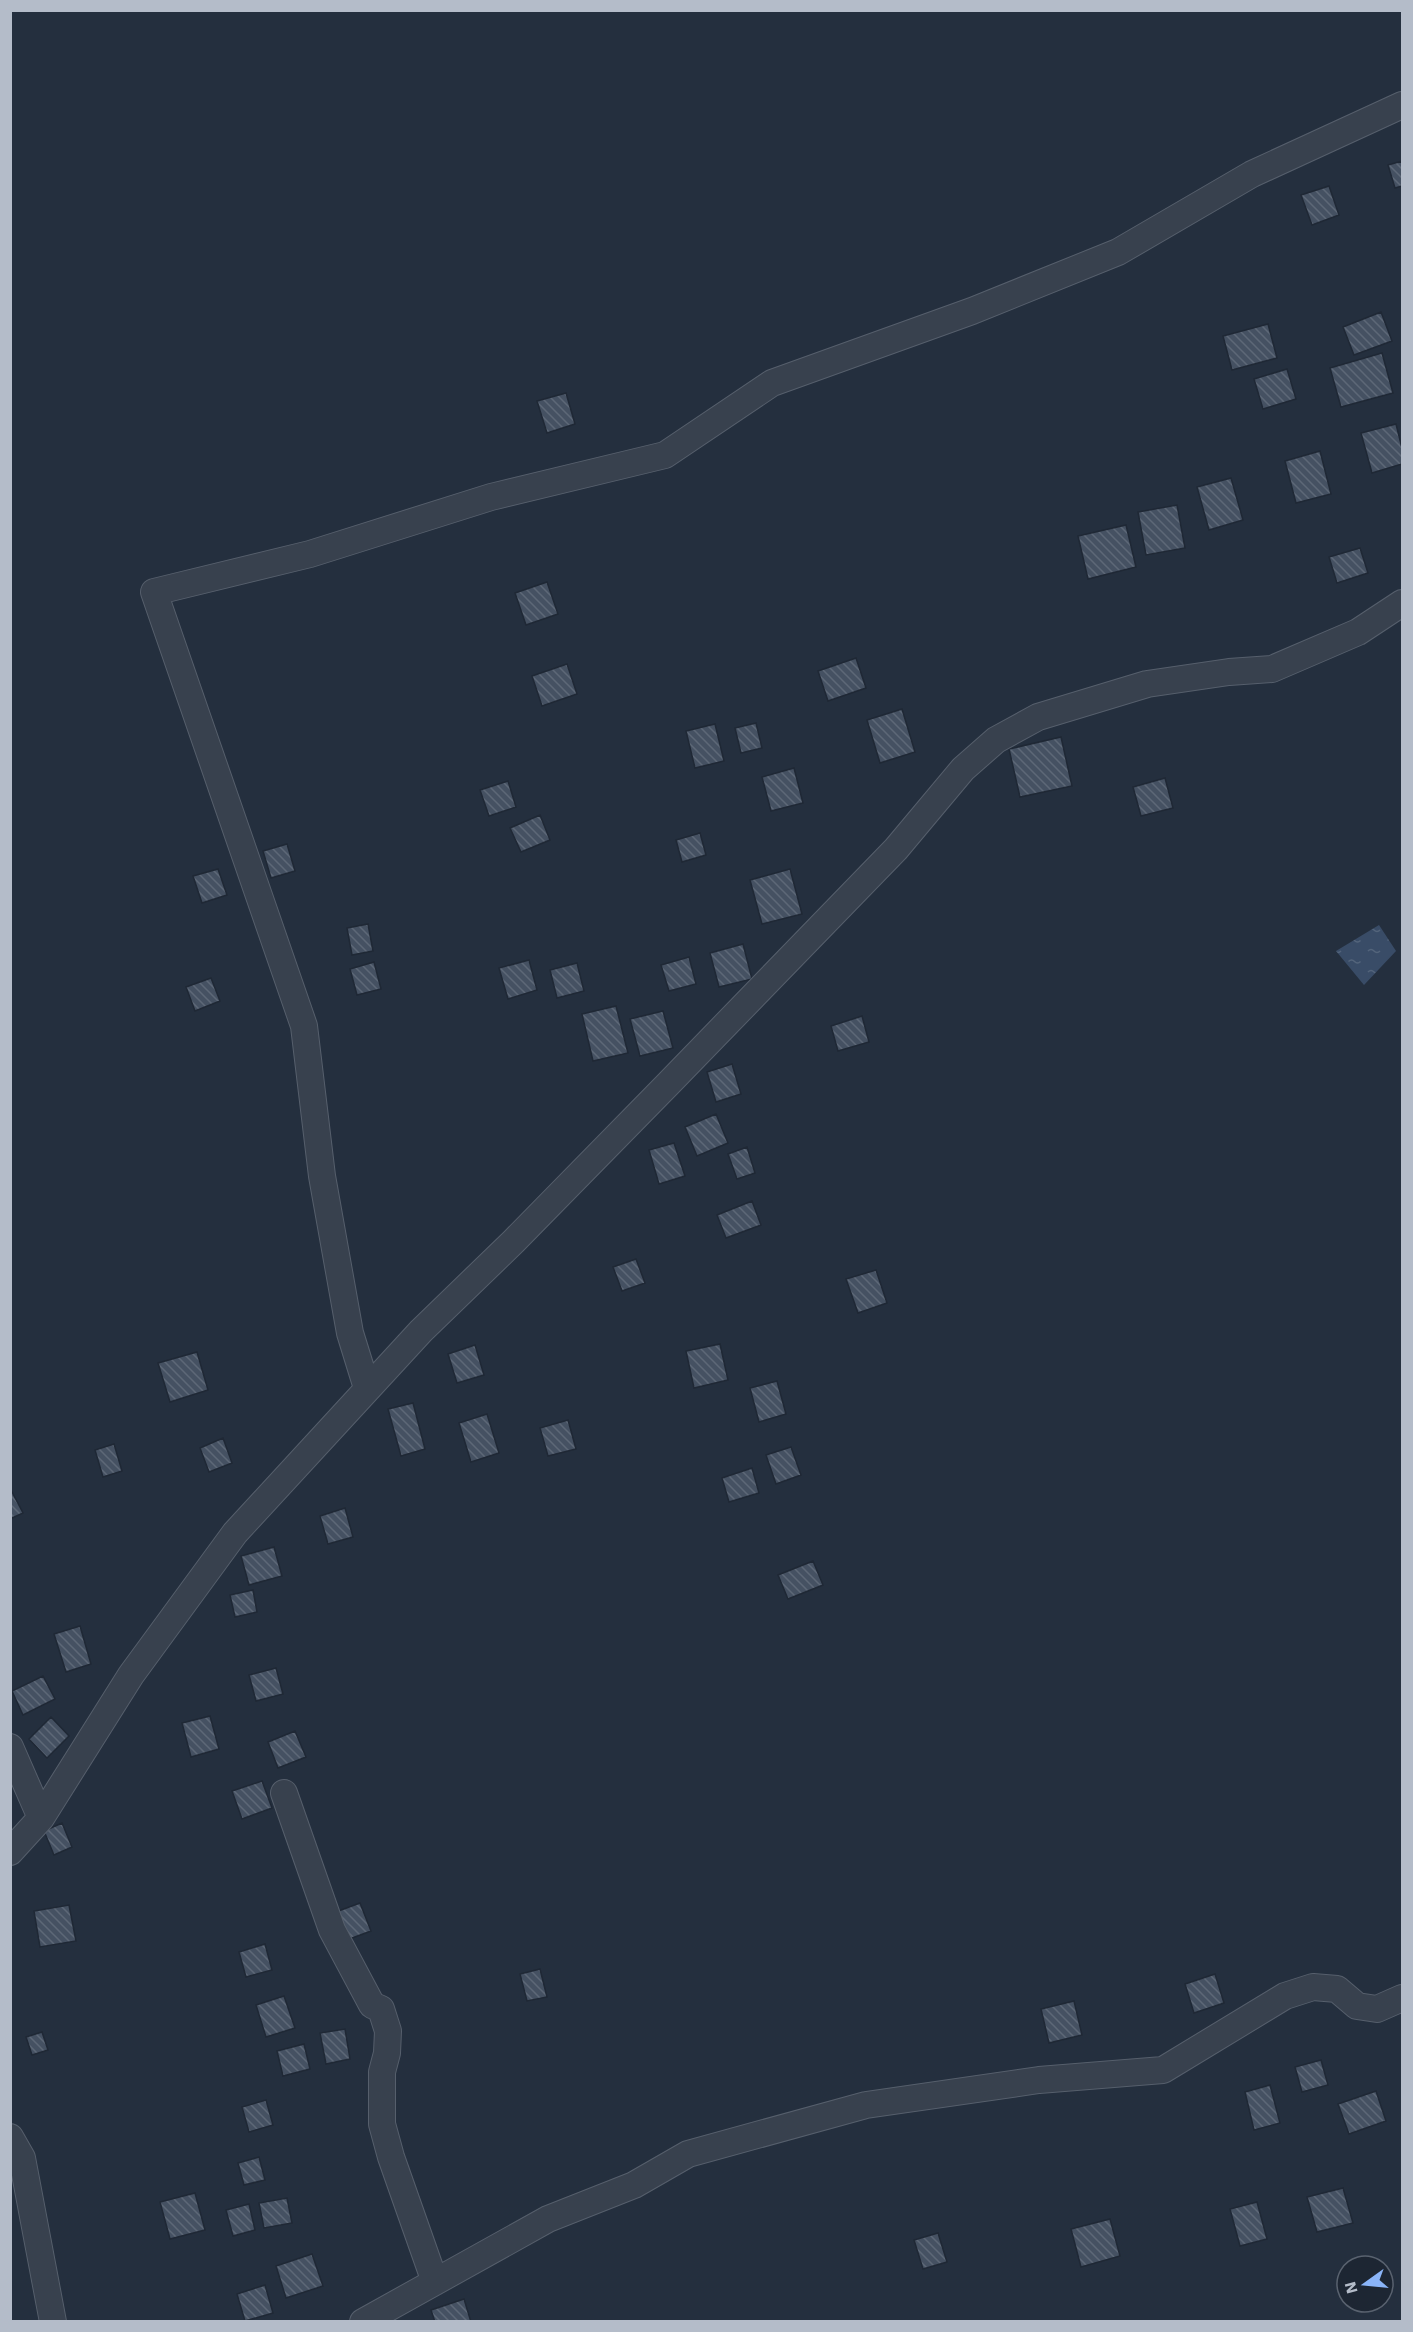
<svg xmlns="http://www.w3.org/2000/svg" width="1413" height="2332" font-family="'Work Sans',sans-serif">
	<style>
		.water { fill: url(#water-ripples) }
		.building { fill: url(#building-back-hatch); stroke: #1f2835; stroke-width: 1.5 }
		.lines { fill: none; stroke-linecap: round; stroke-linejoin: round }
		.street-casing { stroke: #565f6c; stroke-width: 28 }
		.street { stroke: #38414e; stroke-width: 26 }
	</style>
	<defs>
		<pattern id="water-ripples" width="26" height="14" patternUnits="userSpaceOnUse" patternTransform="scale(1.5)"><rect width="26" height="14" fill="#394c67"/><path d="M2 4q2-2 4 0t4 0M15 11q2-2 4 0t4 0" fill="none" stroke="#53647b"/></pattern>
		<pattern id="building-back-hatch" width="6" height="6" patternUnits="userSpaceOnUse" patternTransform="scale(1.5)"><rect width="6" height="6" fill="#455162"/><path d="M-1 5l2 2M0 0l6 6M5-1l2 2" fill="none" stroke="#5d6877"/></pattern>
	</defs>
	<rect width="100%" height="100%" fill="#242f3e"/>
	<!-- water -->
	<path class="water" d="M1379 925 1396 951 1364 985 1336 951Z"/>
	<!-- building -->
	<path class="building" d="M1402 161V186L1395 188 1388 165Z
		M1329 186 1339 215 1312 225 1301 195Z
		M1381 312 1392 341 1354 355 1343 327Z
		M1268 324 1277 358 1232 370 1223 336Z
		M1382 353 1393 393 1341 407 1330 368Z
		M1287 369 1296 399 1263 409 1254 379Z
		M566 393 575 424 547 433 537 401Z
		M1396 424 1402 448V464L1372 473 1361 433Z
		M1320 451 1331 494 1296 503 1285 461Z
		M1231 478 1243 520 1209 530 1197 487Z
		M1177 505 1185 548 1146 555 1138 512Z
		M1126 525 1136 567 1088 579 1078 536Z
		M1360 548 1368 573 1337 583 1329 557Z
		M547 582 558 614 526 625 515 593Z
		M856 658 866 688 828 701 818 671Z
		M567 664 577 694 542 706 532 676Z
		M902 709 915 752 880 763 867 720Z
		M756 723 762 748 741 753 735 728Z
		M715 724 724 761 695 768 686 731Z
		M1061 737 1072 786 1020 797 1009 749Z
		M794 768 803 803 771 811 762 777Z
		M1165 778 1173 808 1141 816 1133 787Z
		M508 781 516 807 489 816 480 790Z
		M540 815 550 840 521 852 510 828Z
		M700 833 706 855 682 862 676 840Z
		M287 844 295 871 271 878 263 851Z
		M218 869 227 895 202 903 193 876Z
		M790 869 802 914 762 924 750 880Z
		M368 924 373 951 352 955 347 928Z
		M743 944 752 979 719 987 710 953Z
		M689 957 696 984 669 991 661 965Z
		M529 960 537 990 508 999 499 968Z
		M374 962 381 989 357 995 350 969Z
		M577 963 584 991 557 998 550 970Z
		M211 978 220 1001 195 1011 186 987Z
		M616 1006 628 1053 593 1061 582 1014Z
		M663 1011 673 1048 640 1056 630 1019Z
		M862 1016 869 1042 838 1051 831 1026Z
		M732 1064 741 1094 716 1102 707 1072Z
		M716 1114 728 1143 697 1156 685 1127Z
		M674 1143 685 1176 659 1184 649 1150Z
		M747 1147 755 1173 737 1179 728 1154Z
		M752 1201 761 1225 726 1238 717 1215Z
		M636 1259 645 1283 622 1291 613 1267Z
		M876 1270 887 1303 858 1313 846 1279Z
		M720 1344 728 1380 694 1388 686 1351Z
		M475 1345 484 1375 457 1383 448 1354Z
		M197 1352 208 1390 170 1402 158 1363Z
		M777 1381 786 1414 759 1422 750 1388Z
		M413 1403 425 1449 401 1456 388 1409Z
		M487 1414 499 1453 471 1462 459 1423Z
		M568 1420 576 1449 548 1456 540 1428Z
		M223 1438 232 1463 209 1472 200 1448Z
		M114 1444 122 1471 103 1477 95 1450Z
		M791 1447 801 1475 776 1484 766 1455Z
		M752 1468 759 1493 729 1502 722 1478Z
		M10 1488 23 1513 10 1519Z
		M345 1508 353 1537 328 1544 320 1516Z
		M274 1547 282 1576 249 1585 241 1556Z
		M813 1561 823 1585 788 1599 778 1575Z
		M253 1590 257 1612 235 1617 230 1595Z
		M80 1626 91 1664 66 1672 54 1634Z
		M276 1668 283 1694 256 1701 249 1675Z
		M43 1676 55 1699 23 1715 12 1691Z
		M210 1716 219 1749 191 1757 182 1723Z
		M51 1717 69 1736 47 1758 29 1739Z
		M295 1731 306 1757 278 1768 268 1742Z
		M262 1781 272 1808 242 1819 232 1791Z
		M62 1823 72 1847 54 1855 44 1831Z
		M360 1903 371 1931 344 1941 333 1913Z
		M69 1905 76 1941 40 1947 34 1911Z
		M265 1944 272 1970 246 1977 239 1952Z
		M540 1969 547 1997 527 2001 520 1974Z
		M1215 1974 1224 2003 1194 2013 1185 1984Z
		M284 1996 295 2028 266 2037 256 2005Z
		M1074 2001 1082 2035 1049 2043 1041 2009Z
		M345 2029 350 2059 326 2064 320 2033Z
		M42 2032 48 2050 32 2055 26 2037Z
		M304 2044 310 2069 283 2076 277 2051Z
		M1321 2060 1328 2085 1302 2092 1295 2067Z
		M1270 2085 1280 2123 1254 2130 1245 2092Z
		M1376 2091 1386 2121 1349 2134 1338 2104Z
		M266 2100 273 2125 249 2132 242 2107Z
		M259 2157 265 2180 244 2185 238 2163Z
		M1343 2188 1353 2223 1317 2232 1307 2197Z
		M195 2193 205 2230 170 2239 160 2202Z
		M287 2198 292 2223 264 2228 259 2203Z
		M1257 2202 1267 2239 1240 2246 1230 2209Z
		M249 2204 255 2230 233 2236 226 2210Z
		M1110 2219 1120 2256 1081 2267 1071 2229Z
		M938 2233 947 2262 923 2269 914 2240Z
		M312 2254 323 2286 286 2298 276 2266Z
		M265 2285 273 2313 245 2321 237 2294Z
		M464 2299 471 2322H435L431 2310Z"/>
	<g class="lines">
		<!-- street casing -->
		<g class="street-casing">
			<path id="street" d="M367 1388 350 1333 322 1176 304 1026 154 592 310 554 491 497 665 455 772 383 972 311 1118 252 1252 174 1402 105
				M10 1747 41 1818
				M284 1793 332 1930 372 2005 381 2009 388 2031 387 2053 382 2072V2124L391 2157 435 2282
				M10 1852 41 1818 131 1675 235 1533 421 1331 514 1241 670 1082 896 849 963 769 996 740 1038 717 1147 684 1229 672 1272 669 1358 632 1402 603
				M10 2137 22 2158 53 2322
				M363 2322 548 2219 634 2185 688 2154 866 2105 1039 2080 1163 2070 1285 1996 1313 1987 1337 1989 1357 2006 1377 2009 1402 1998"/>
		</g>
		<!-- street -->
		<use href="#street" class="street"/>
	</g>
	<!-- border -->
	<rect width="1413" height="2332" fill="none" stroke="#b4bcc9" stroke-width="24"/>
	<!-- north arrow -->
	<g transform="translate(1365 2284) rotate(255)"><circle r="28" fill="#1d2633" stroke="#59626f" stroke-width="1.5"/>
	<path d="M0-4.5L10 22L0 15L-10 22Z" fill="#8ab4f8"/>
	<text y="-9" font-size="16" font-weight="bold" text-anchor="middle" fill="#b4bcc9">N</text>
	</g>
</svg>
